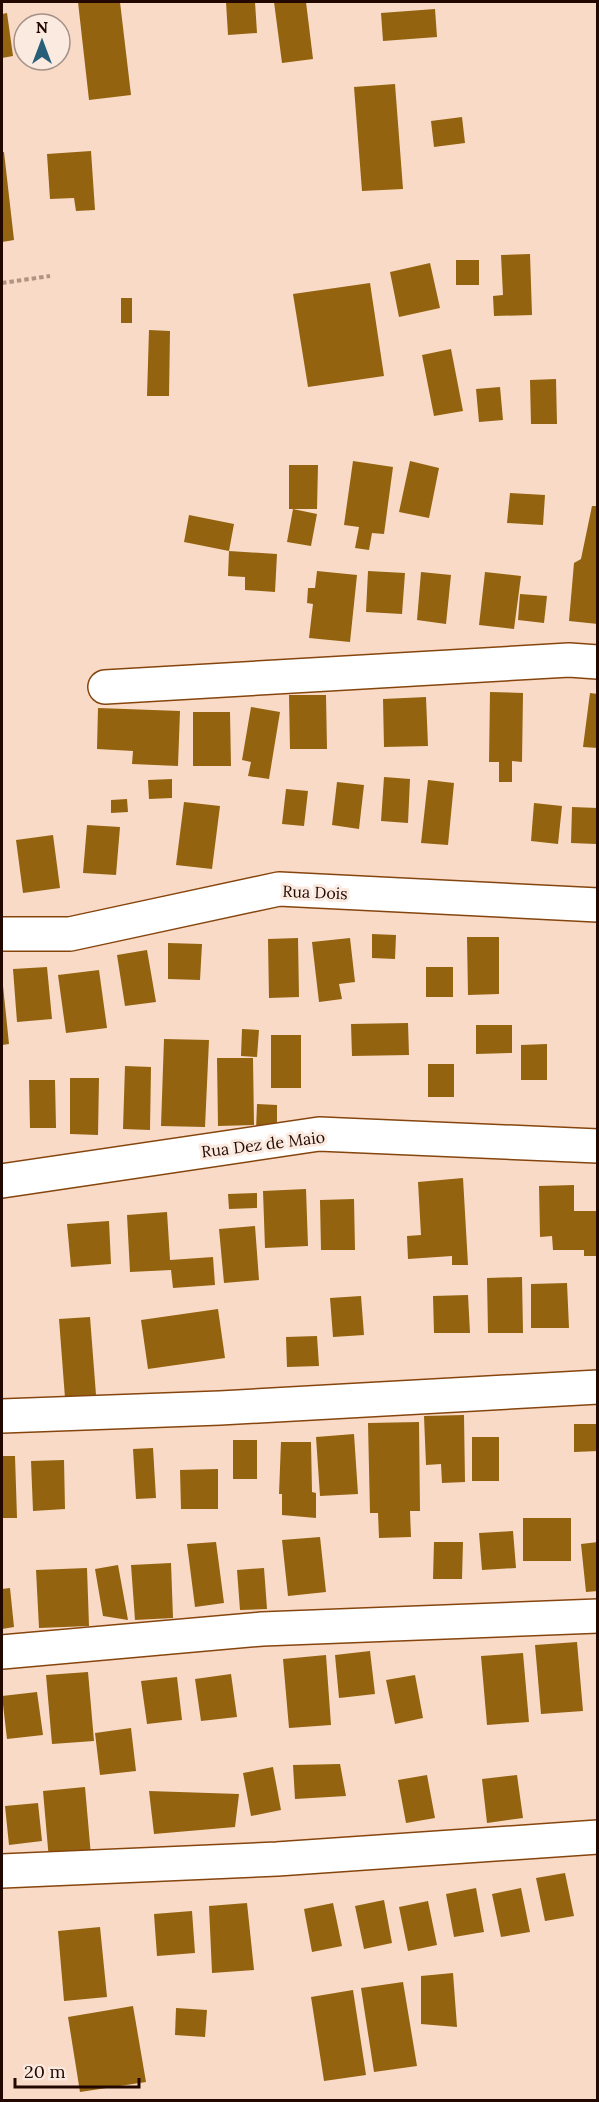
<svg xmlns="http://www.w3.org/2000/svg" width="599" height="2102" font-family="Lora,serif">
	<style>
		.building { fill: #93630f }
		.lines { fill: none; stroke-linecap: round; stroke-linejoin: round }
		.street-casing { stroke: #86450d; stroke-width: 36 }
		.path { stroke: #b19383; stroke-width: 4; stroke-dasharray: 4.5 3; stroke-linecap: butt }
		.street { stroke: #fff; stroke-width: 33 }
		.labels { text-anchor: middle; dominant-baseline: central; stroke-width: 6; stroke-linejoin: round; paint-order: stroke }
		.street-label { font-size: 16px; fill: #230800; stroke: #faeae0 }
	</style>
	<rect width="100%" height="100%" fill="#f9dac6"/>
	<!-- building -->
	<path class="building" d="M78 2H120L131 95 89 100Z
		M226 2H255L257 33 228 35Z
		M274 2H306L313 59 282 63Z
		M435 9 437 37 383 41 381 13Z
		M7 13 13 56 2 58V14Z
		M395 84 403 189 362 191 354 87Z
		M462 117 465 143 434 147 431 121Z
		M91 151 95 210 76 211 74 198 50 199 47 154Z
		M2 152H4L14 240 2 242Z
		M530 254 532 315 494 316 493 296 503 295 501 255Z
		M456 260H479V285H456Z
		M430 263 440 308 399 317 390 272Z
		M370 283 384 376 308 387 293 294Z
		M121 298H132V323H121Z
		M149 330 170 331 169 396H147Z
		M451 349 463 411 434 416 422 355Z
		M556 379 557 424H531L530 380Z
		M500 387 503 420 479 422 476 389Z
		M353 461 393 467 384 534 372 533 369 550 355 548 359 527 344 525Z
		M410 461 439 468 429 518 399 512Z
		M289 465H318L317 509H289Z
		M510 493 545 495 543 525 507 523Z
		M592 506H598V624L569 621 574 563 581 559Z
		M293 509 317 514 311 546 287 542Z
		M189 515 234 524 229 551 184 542Z
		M229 551 277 554 275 592 245 590V577L228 576Z
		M317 571 357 575 350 642 309 638 313 604 307 603 308 588H315Z
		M368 571 405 573 402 614 366 612Z
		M421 572 451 575 446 624 417 620Z
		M485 572 521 576 514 629 479 625Z
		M520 594 547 596 544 623 518 620Z
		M490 692 523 693 522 762 512 761V782H499V762H489Z
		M590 693 598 694V748L583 747Z
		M289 695H326L327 749H290Z
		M426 697 428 746 384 747 383 699Z
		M251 707 280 712 269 779 248 776 251 762 242 760Z
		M98 708 180 711 178 766 132 764 133 751 97 749Z
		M193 712H230L231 766H193Z
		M384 777 410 779 408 823 381 821Z
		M172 779V798L149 799 148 780Z
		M428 780 454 783 448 845 421 843Z
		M337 782 364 785 359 829 332 825Z
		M286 789 308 791 304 826 282 824Z
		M127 799 128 812 111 813V800Z
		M184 802 220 806 212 869 176 865Z
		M534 803 562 806 558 844 531 841Z
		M572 807 598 808 596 844 571 843Z
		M87 825 120 827 116 875 83 873Z
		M53 835 60 888 23 893 16 840Z
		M372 934 396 935 395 959 372 958Z
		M467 937H499V994L468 995Z
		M298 938 299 997 269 998 268 939Z
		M350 938 355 982 339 984 342 999 319 1002 312 942Z
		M168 943 202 944 200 980 168 979Z
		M147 950 156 1002 125 1006 117 955Z
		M47 967 52 1019 17 1022 13 969Z
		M426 967H453V997H426Z
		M99 970 107 1028 66 1033 58 975Z
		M2 976 9 1044 2 1045Z
		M408 1023 409 1055 352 1056 351 1024Z
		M476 1025H512V1053L476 1054Z
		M242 1029 259 1030 257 1057 241 1056Z
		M271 1035H301V1088H271Z
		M164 1039 209 1040 205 1127 161 1126Z
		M547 1044V1080H521V1045Z
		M217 1058H253L254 1125 218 1126Z
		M428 1064H454V1097H428Z
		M125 1066 151 1067 150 1130 123 1129Z
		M70 1078H99L98 1135 70 1134Z
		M29 1080H55L56 1128H30Z
		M257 1104 277 1105V1132L256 1130Z
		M463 1178 468 1265H452V1256L408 1259 407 1236 421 1235 418 1182Z
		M574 1185V1211H598V1256H584V1250H553L552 1236 540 1237 539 1186Z
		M306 1189 308 1246 265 1248 263 1191Z
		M257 1193V1208L229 1209 228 1194Z
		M354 1199 355 1250H321L320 1200Z
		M167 1212 170 1260 213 1257 215 1285 173 1288 171 1270 130 1272 127 1215Z
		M109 1221 111 1264 71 1267 67 1224Z
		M255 1226 259 1280 224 1283 219 1229Z
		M522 1277 523 1333H488L487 1278Z
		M567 1283 569 1328H531V1284Z
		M468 1295 470 1333H434L433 1296Z
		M361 1296 364 1335 333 1337 330 1298Z
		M218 1309 225 1358 148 1369 141 1320Z
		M90 1317 96 1395 65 1398 59 1319Z
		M317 1336 319 1366 287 1367 286 1337Z
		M464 1415 465 1482 442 1483 441 1464 426 1465 424 1416Z
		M419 1422 420 1511H410L411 1537 379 1538 378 1513H370L368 1423Z
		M574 1424H598V1451L574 1452Z
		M354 1434 358 1494 320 1496 316 1437Z
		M472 1437H499V1481H472Z
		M233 1440H257V1479H233Z
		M281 1442H311L312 1492 316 1493V1518L282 1515V1494H279Z
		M153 1448 156 1498 136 1499 133 1449Z
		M2 1456H15L17 1518H2Z
		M64 1460 65 1509 33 1511 31 1461Z
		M218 1469V1509H181L180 1470Z
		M523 1518H571V1561H523Z
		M513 1531 516 1568 482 1570 479 1533Z
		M320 1537 326 1592 288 1596 282 1540Z
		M216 1542 224 1603 195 1607 187 1544Z
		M434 1542H463L462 1579H433Z
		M598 1542V1591L586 1592 581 1544Z
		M171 1563 173 1618 135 1620 131 1565Z
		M118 1565 128 1620 103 1616 95 1569Z
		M87 1568 89 1626 39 1628 36 1570Z
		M264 1568 267 1609 240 1610 237 1570Z
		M10 1588 14 1627 2 1629V1589Z
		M577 1642 583 1711 541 1714 535 1645Z
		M370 1651 375 1694 339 1698 335 1655Z
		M523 1653 529 1722 487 1725 481 1656Z
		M326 1655 331 1725 289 1728 283 1659Z
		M88 1672 94 1741 52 1744 46 1675Z
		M231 1674 237 1717 201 1721 195 1679Z
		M415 1675 423 1718 395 1724 386 1680Z
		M177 1677 182 1720 147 1724 141 1681Z
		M37 1692 43 1735 7 1739 2 1696Z
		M131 1728 136 1771 100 1775 95 1733Z
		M340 1764 346 1796 295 1799 293 1765Z
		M273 1767 281 1810 251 1816 243 1773Z
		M427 1775 435 1818 406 1823 398 1780Z
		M517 1775 523 1818 487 1823 482 1779Z
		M85 1787 91 1856 49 1860 43 1791Z
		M149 1791 239 1794 235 1827 154 1834Z
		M38 1803 42 1841 9 1845 5 1806Z
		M565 1873 574 1916 545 1921 536 1878Z
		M476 1888 484 1932 454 1937 446 1894Z
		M521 1888 530 1932 501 1937 492 1894Z
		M384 1900 392 1943 364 1949 355 1906Z
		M428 1901 437 1945 408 1951 399 1907Z
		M247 1903 254 1970 212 1973 209 1906Z
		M333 1903 342 1946 312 1952 304 1909Z
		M192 1911 195 1953 157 1956 154 1914Z
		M100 1927 107 1997 64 2001 58 1931Z
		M453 1973 457 2027 421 2024V1976Z
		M403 1982 417 2066 374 2072 361 1988Z
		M353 1990 366 2075 324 2081 311 1997Z
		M133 2006 146 2082 80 2092 68 2017Z
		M176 2008 207 2010 205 2037 175 2035Z"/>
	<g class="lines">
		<!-- street casing -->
		<g class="street-casing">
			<path id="street" d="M105 687 569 660 598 662
				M2 934H70L279 889 598 905
				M2 1181 319 1134 598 1146
				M2 1416 220 1408 598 1387
				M2 1652 262 1629 598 1616
				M2 1871 277 1859 598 1837"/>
		</g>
		<!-- path -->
		<path class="path" d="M2 283 50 276"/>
		<!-- street -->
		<use href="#street" class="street"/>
	</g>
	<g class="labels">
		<!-- street labels -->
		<g class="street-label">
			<text transform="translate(315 892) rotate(2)">Rua Dois</text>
			<text transform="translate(263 1144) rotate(-7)">Rua Dez de Maio</text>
		</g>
	</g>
	<!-- border -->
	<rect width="599" height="2102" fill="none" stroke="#230800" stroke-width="6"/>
	<!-- north arrow -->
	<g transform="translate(42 42)"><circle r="28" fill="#faeae0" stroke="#a49086" stroke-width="1.5"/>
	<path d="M0-4.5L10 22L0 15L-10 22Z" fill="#295e79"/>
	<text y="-9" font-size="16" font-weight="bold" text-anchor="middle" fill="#230800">N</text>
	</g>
	<!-- scale -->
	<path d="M15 2078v9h124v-9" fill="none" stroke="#230800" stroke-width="3"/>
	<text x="24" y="2078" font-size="18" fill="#230800" stroke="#faeae0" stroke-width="4.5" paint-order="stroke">20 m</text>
</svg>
